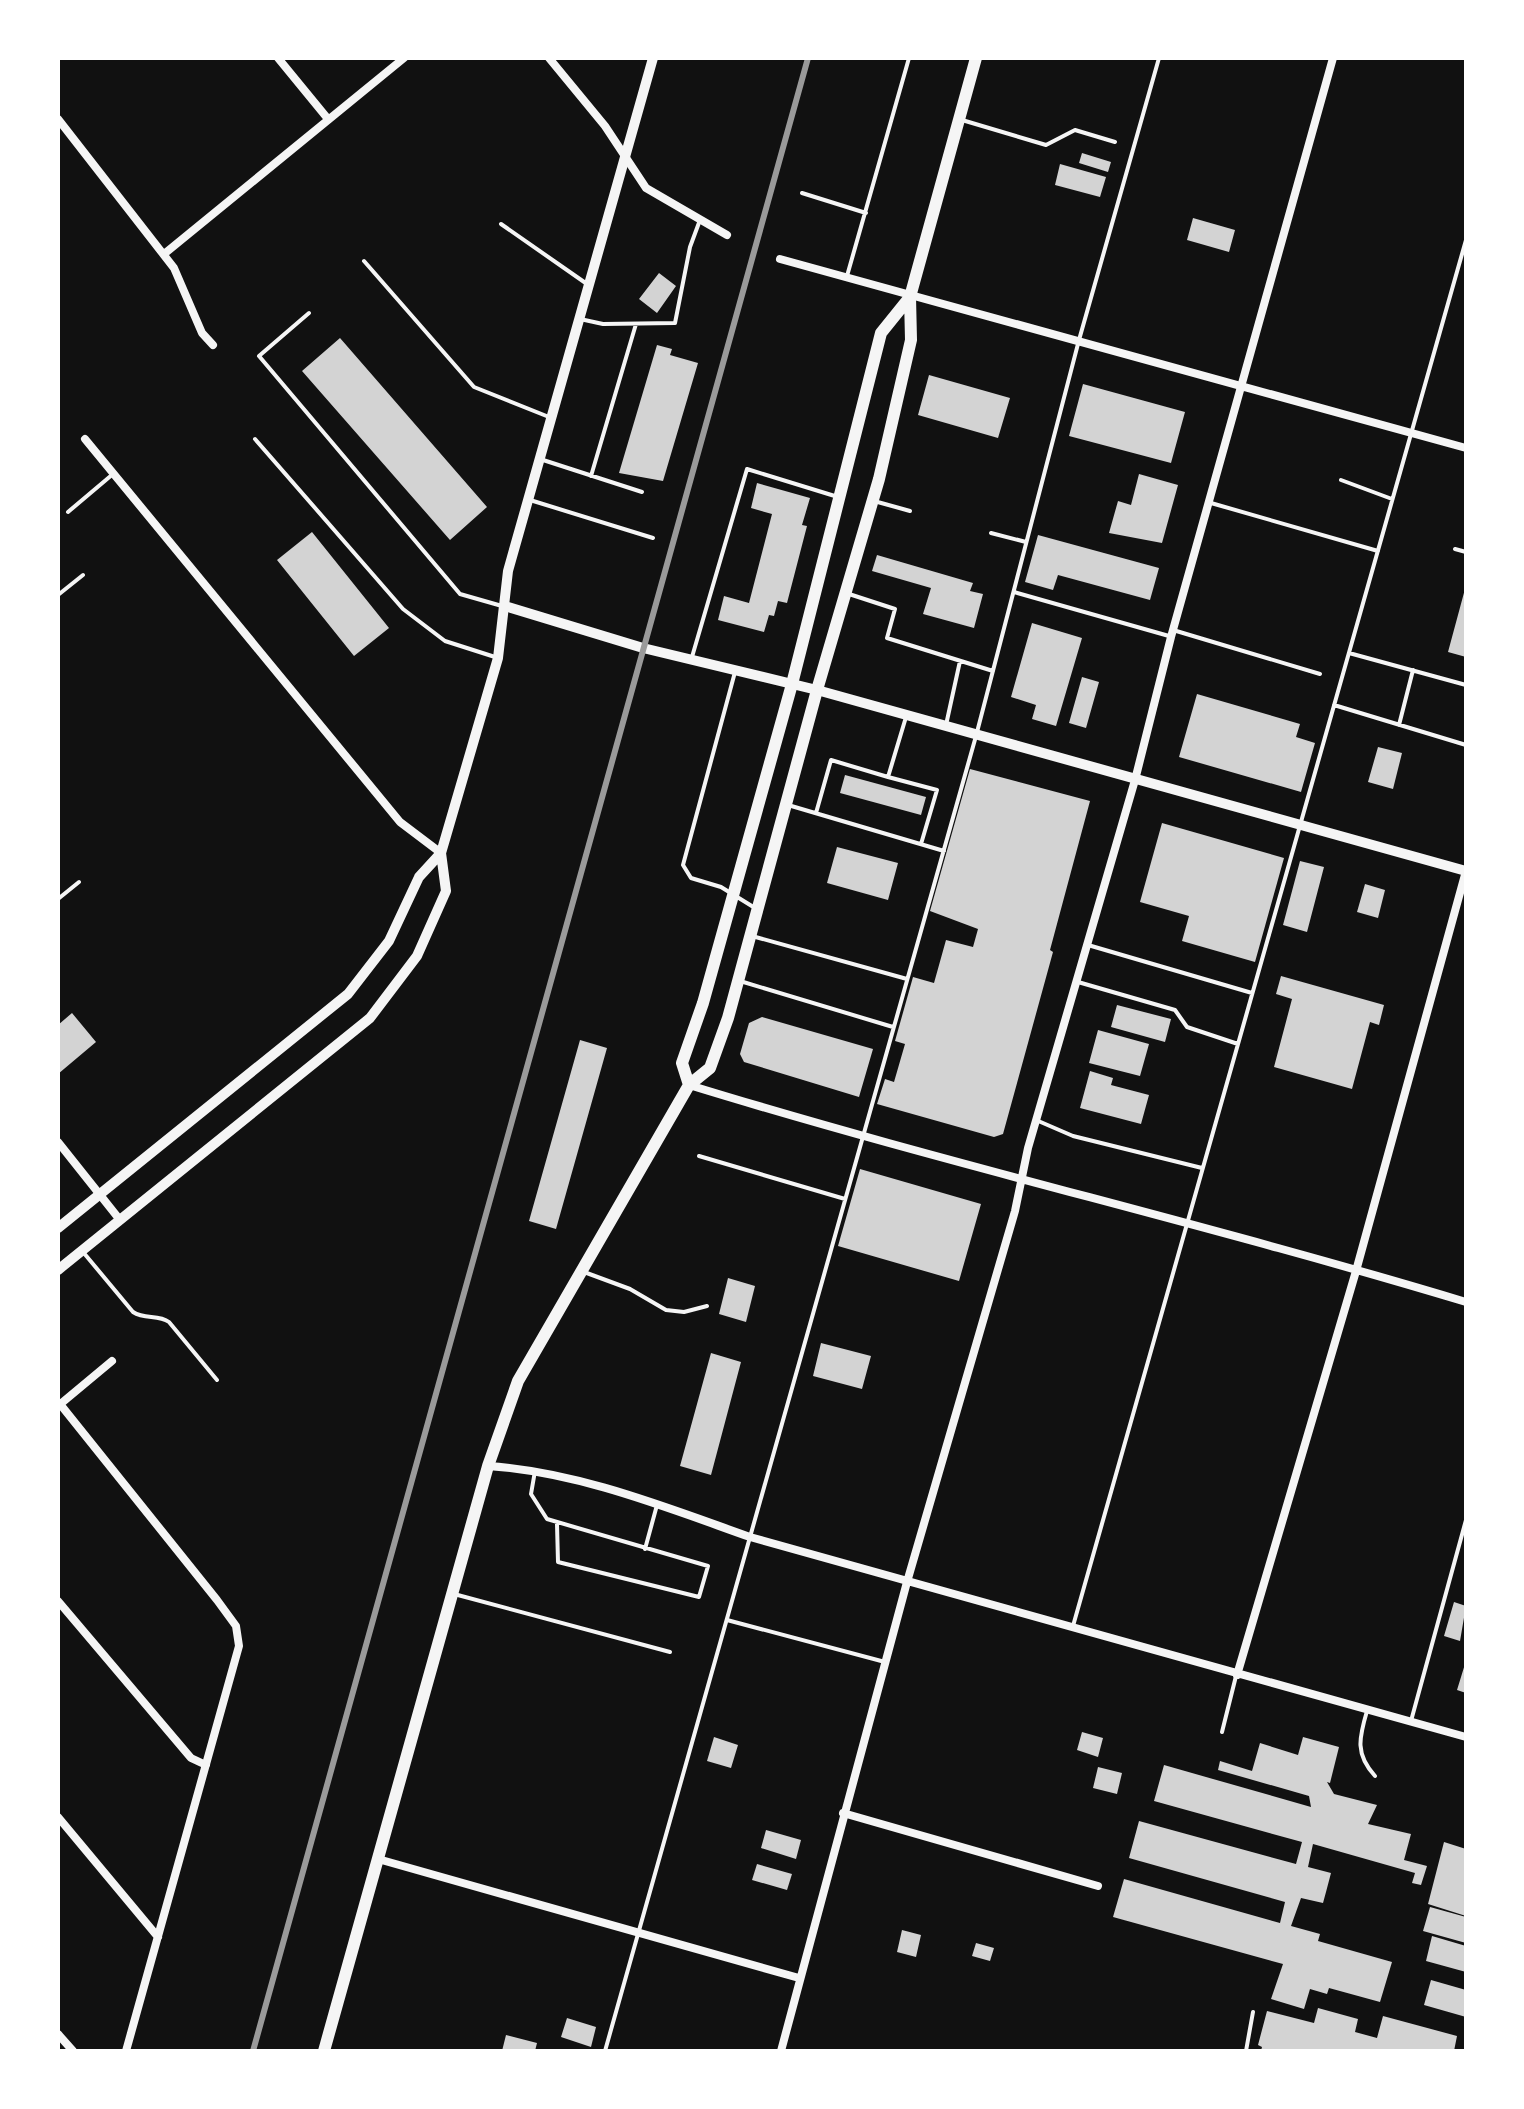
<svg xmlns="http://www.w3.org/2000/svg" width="1524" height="2109" font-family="Helvetica,sans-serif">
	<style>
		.building { fill: #d3d3d3 }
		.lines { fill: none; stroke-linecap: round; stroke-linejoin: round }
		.service { stroke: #f5f5f5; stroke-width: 4 }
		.minor { stroke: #f5f5f5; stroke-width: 8 }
		.tertiary { stroke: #f5f5f5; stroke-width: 10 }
		.primary { stroke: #f5f5f5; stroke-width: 12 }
		.rail { stroke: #9a9a9a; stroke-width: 6 }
	</style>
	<rect width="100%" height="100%" fill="#111"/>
	<!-- building -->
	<path class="building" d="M1082 153 1111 162 1108 172 1079 163Z
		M1060 164 1106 177 1100 197 1055 185Z
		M1193 218 1235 230 1229 252 1187 240Z
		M659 273 676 286 657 313 639 299Z
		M340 338 487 507 450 540 302 371Z
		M657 345 672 349 670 355 698 363 663 481 619 473Z
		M929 375 1010 398 998 438 918 415Z
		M1083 384 1185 412 1171 463 1069 436Z
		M1139 474 1178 485 1162 543 1109 533 1118 501 1131 505Z
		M757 483 810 498 802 525 807 526 787 603 778 601 774 616 769 615 764 632 718 620 724 596 749 603 772 514 751 508Z
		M312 532 389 628 354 656 277 560Z
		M1038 535 1159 568 1150 600 1058 575 1053 590 1025 582Z
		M877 555 973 583 970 591 983 594 974 628 923 614 931 588 872 571Z
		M1465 589 1466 590V657L1448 652Z
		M1032 623 1082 638 1056 726 1032 719 1036 705 1011 697Z
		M1082 677 1099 682 1086 728 1069 723Z
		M1197 694 1300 724 1296 737 1315 743 1301 792 1179 757Z
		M1378 747 1402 753 1393 789 1368 782Z
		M970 769 1090 801 1050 950 1053 952 1003 1134 994 1137 877 1104 885 1079 894 1082 905 1044 895 1041 913 977 934 983 946 940 973 947 978 929 930 911Z
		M845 775 926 797 921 815 840 793Z
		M1162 823 1284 858 1255 962 1182 941 1189 916 1140 902Z
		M837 847 898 863 888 900 827 883Z
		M1300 861 1324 867 1307 932 1283 925Z
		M1365 884 1385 890 1378 918 1357 912Z
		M1281 976 1384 1005 1379 1025 1370 1022 1352 1089 1274 1067 1292 999 1276 994Z
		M1117 1005 1171 1019 1165 1042 1111 1027Z
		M72 1013 96 1042 58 1074V1025Z
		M762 1017 873 1049 859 1097 744 1062 740 1054 749 1023Z
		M1098 1030 1149 1044 1140 1076 1089 1063Z
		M580 1040 607 1048 556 1229 529 1221Z
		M1090 1071 1113 1078 1111 1085 1149 1095 1141 1124 1080 1108Z
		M860 1169 981 1204 959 1281 838 1246Z
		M728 1278 755 1286 746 1322 719 1314Z
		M821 1343 871 1356 862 1389 813 1376Z
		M711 1353 741 1362 711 1475 680 1466Z
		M1454 1602 1466 1606 1460 1641 1444 1636Z
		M1465 1664H1466V1693L1457 1690Z
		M1082 1732 1103 1738 1098 1757 1077 1750Z
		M714 1737 738 1745 731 1768 707 1761Z
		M1303 1737 1339 1747 1330 1783 1327 1782 1334 1794 1377 1805 1368 1824 1411 1834 1404 1860 1427 1866 1421 1885 1412 1883 1415 1873 1313 1844 1308 1867 1331 1873 1326 1892 1323 1903 1301 1898 1291 1926 1320 1934 1318 1941 1392 1962 1380 2002 1329 1988 1327 1994 1310 1989 1304 2009 1271 1999 1283 1964 1113 1917 1124 1879 1280 1923 1285 1902 1129 1858 1139 1821 1296 1864 1302 1842 1154 1801 1164 1765 1311 1807 1309 1796 1218 1770 1220 1761 1252 1771 1260 1743 1298 1755Z
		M1098 1767 1122 1773 1117 1794 1093 1788Z
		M766 1830 801 1840 796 1859 761 1848Z
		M1444 1842 1466 1849V1916L1428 1904Z
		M757 1864 792 1874 787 1890 752 1880Z
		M1430 1907 1466 1917V1943L1423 1931Z
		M902 1930 921 1935 916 1957 897 1952Z
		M1432 1936 1466 1946V1972L1426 1961Z
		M976 1943 994 1948 990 1961 972 1956Z
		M1431 1980 1466 1990V2017L1424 2005Z
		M1318 2008 1358 2019 1355 2032 1377 2038 1383 2016 1457 2036 1454 2051H1261L1262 2047 1258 2045 1267 2011 1314 2023Z
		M567 2018 596 2027 591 2047 561 2037Z
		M506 2035 537 2043 535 2051H502Z"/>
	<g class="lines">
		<!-- service -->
		<path class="service" d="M962 120 1046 145 1075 130 1115 142
			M802 193 866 213
			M501 224 587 284
			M364 261 474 387 549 417
			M847 276 909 58
			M309 313 259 356 460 594 502 606
			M580 319 603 324 675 323 690 247 700 220
			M255 439 403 609 445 641 495 657
			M540 459 642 492
			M591 476 636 324
			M1341 480 1392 499
			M530 500 653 538
			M874 501 910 511
			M1211 503 1378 551
			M68 512 113 474
			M991 533 1026 542
			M1455 549 1466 552
			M1014 592 1169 636
			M849 594 895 609 887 638 993 671
			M58 595 83 575
			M1173 630 1320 674
			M1349 653 1466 685
			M692 657 747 469 838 497
			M735 672 683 865 691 878 721 887 755 908
			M1334 705 1466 745
			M906 717 888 777 937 790 921 844
			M946 725 960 661
			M1399 725 1413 670
			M788 805 944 851
			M816 813 831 760 888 777
			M58 899 79 882
			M752 936 907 979
			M1088 945 1252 993
			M740 981 893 1027
			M1078 982 1175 1010 1187 1027 1238 1044
			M1036 1120 1073 1136 1202 1168
			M699 1156 845 1199
			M83 1252 133 1312C145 1320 158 1314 169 1322L217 1380
			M584 1272 630 1289 666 1310 684 1312 707 1306
			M535 1471 531 1494 547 1519 708 1566 699 1597 558 1562 557 1524
			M645 1549 657 1505
			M454 1594 670 1652
			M727 1620 885 1662
			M1073 1626 1466 240
			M1367 1711C1359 1738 1355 1754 1375 1776
			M1411 1721 1466 1520
			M1222 1732 1236 1676
			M605 2051 976 736 1079 340 1159 58
			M1246 2051 1253 2012"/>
		<!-- minor -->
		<path class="minor" d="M278 58 328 119
			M549 58 605 126 646 188 727 235
			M58 119 174 268 202 333 213 345
			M164 254 404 58
			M780 259 1466 448
			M85 439 400 822 441 853
			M689 1085C946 1164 1208 1224 1466 1302
			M58 1142 120 1220
			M60 1404 217 1600 236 1626 239 1646 126 2051
			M58 1406 112 1361
			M488 1466C578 1472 665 1507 750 1537L1466 1737
			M58 1601 191 1758 206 1765
			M1237 1675 1356 1271 1466 871
			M843 1813 1098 1886
			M58 1817 158 1937
			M378 1859 799 1978
			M58 2034 73 2051
			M781 2051 907 1582 1015 1211 1028 1148 1135 780 1171 637 1333 58"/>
		<!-- tertiary -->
		<path class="tertiary" d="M505 606 643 648 817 690 1466 871
			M58 1228 348 994 389 941 419 877 441 853
			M58 1270 370 1018 417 956 446 891 441 853 498 658 508 571 653 58"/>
		<!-- primary -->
		<path class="primary" d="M689 1085 682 1063 703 1003 792 684 881 333 910 297
			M324 2051 488 1466 518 1381 689 1085 710 1068 728 1018 817 690 879 479 911 340 910 297 976 58"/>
		<!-- rail -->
		<path class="rail" d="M253 2051 808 58"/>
	</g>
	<!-- border -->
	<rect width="1524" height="2109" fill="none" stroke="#ffffff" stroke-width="120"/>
</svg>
